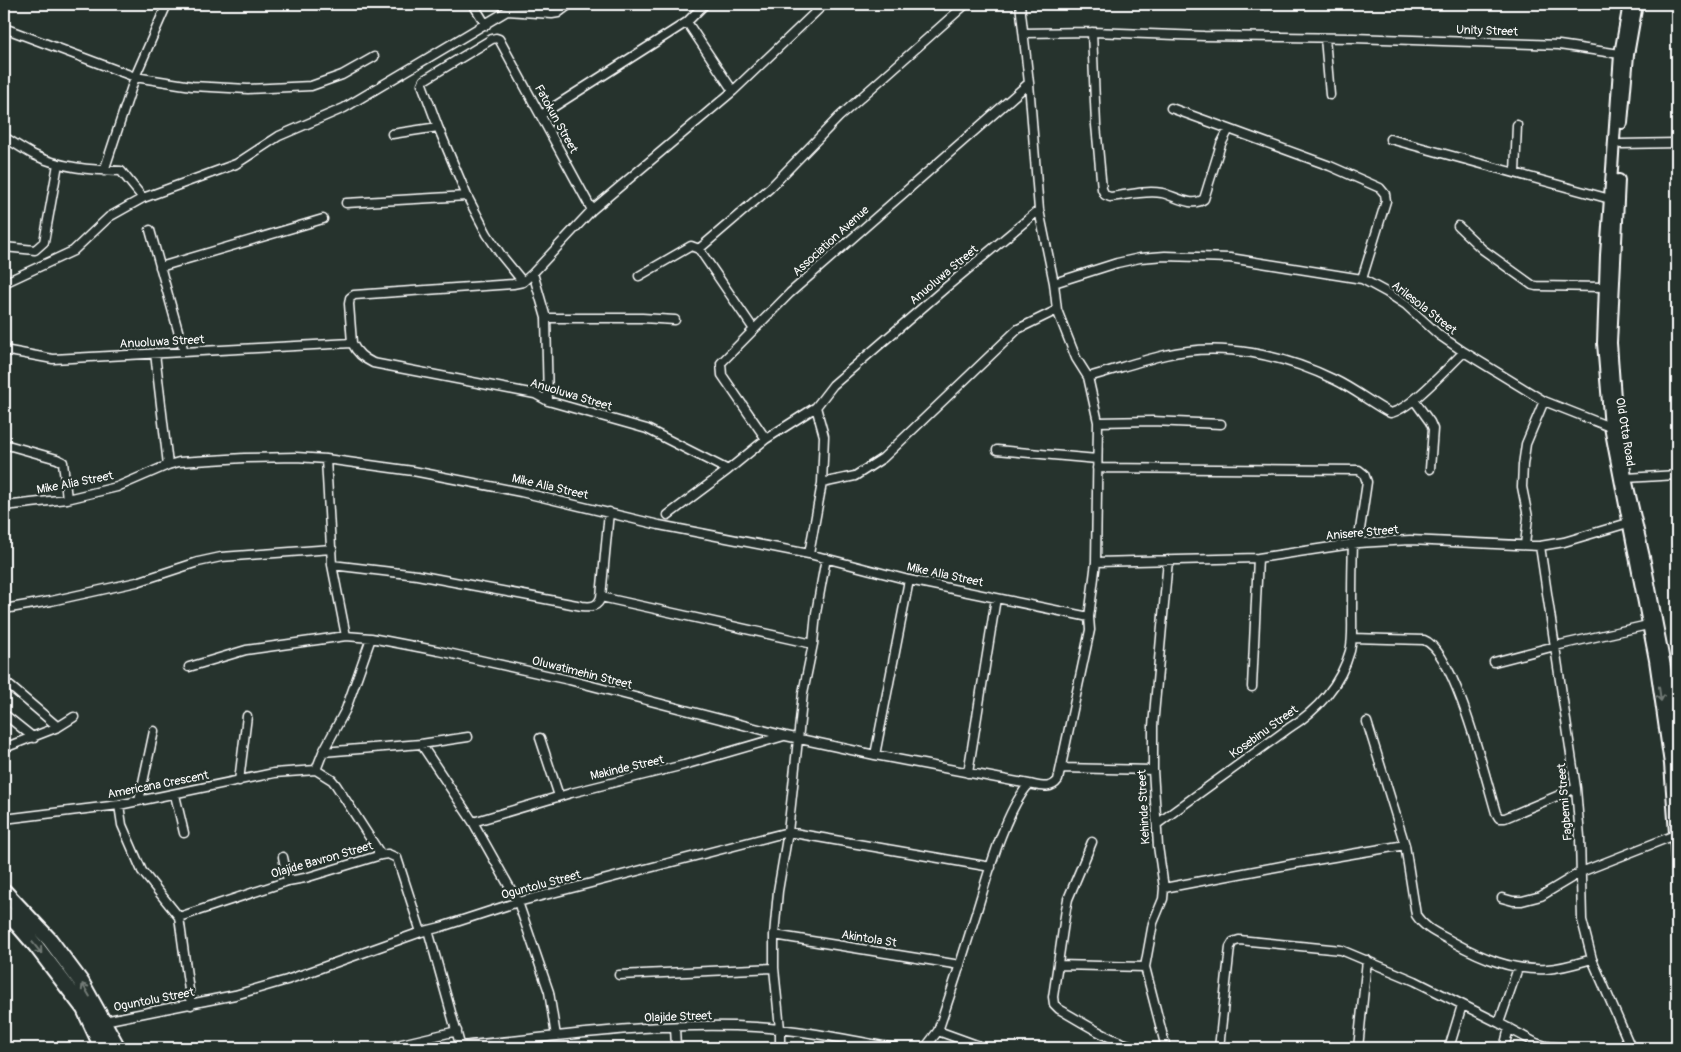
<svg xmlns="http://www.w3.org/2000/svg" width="1681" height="1052" font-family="Pangolin,sans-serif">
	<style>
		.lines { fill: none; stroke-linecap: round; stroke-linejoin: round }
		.street-casing { stroke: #fff; stroke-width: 11 }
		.secondary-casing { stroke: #fff; stroke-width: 14 }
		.highway-casing { stroke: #fff; stroke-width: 18 }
		.street { stroke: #26332d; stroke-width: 8 }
		.secondary { stroke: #26332d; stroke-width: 10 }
		.highway { stroke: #26332d; stroke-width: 14 }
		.oneway { stroke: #727a76 }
		.labels { text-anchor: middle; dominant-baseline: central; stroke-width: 4.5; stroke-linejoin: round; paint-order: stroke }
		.street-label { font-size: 12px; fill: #fff; stroke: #26332d }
	</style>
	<rect width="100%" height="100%" fill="#26332d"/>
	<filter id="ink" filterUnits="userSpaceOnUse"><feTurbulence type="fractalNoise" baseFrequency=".02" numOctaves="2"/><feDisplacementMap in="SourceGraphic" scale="10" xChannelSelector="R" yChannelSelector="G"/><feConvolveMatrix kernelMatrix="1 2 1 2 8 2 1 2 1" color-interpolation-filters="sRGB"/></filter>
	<g filter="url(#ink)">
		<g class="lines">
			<!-- street casing -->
			<g class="street-casing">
				<path id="street" d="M473 4 486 25
					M687 22 733 91
					M4 28 135 77 192 86 248 89 311 86 342 75 374 57
					M1092 32 1096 125 1102 189 1105 195 1110 197C1127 195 1146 190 1162 193 1175 196 1192 208 1204 199L1221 144 1229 129 1330 166 1380 188 1385 194 1386 201 1362 279
					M1024 33 1092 32 1204 36 1353 38 1559 45 1620 54
					M1325 38 1330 95
					M1171 108 1229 129
					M541 115 687 22 705 4
					M438 127 422 84 424 80 492 39 496 38 499 39 592 210
					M392 134 438 127 467 196 487 234 501 255 523 282
					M4 137C14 143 24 150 34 155 61 168 92 170 121 171L143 198
					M1390 139 1610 199
					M1621 144 1677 143
					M104 171 135 77 167 4
					M1515 173 1517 125
					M346 203 467 196
					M1458 226 1482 249 1532 285 1536 286 1605 287
					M150 230 184 352
					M4 247 35 250 44 242 58 164
					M699 249 770 188 839 117 966 4
					M160 267 323 219
					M533 273 546 318 548 401
					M639 276 691 246 699 249 753 328
					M4 283 73 251 109 217 143 198 236 164 279 136 344 108 507 11 552 14 558 13 570 4
					M1054 283 1117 263 1140 258 1165 256 1230 258 1362 279 1386 292 1406 305 1439 335 1464 352 1544 401 1610 427
					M546 318H642L675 320
					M352 343 349 304 350 298 354 295 513 284 523 282 533 273 592 210 733 91 824 4
					M4 350 53 359 352 343C357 353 363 358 373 363L535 394 548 401 647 429 728 470 766 439 816 407 833 385 944 289 1039 210
					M155 353 168 465
					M1088 377C1114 370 1139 361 1165 355 1222 341 1283 355 1335 380 1354 389 1371 403 1390 413 1410 410 1448 367 1464 352
					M1414 400 1430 422 1433 429 1430 469
					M816 407 824 436 822 483
					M1098 422 1152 421 1221 424
					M766 439 722 375 721 363 790 293 1029 83
					M4 444 57 459 63 462 67 499
					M997 450 1097 459
					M326 459 332 565 346 636
					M1097 468 1359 470 1364 474 1367 482 1358 543
					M1626 478 1677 475
					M4 506 67 499 117 487 168 465 179 462 244 458 296 457 326 459 413 471 521 492 659 525 809 554 909 580 1089 617
					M668 515 728 470
					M1525 545 1528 517 1522 487 1523 465 1526 444 1544 401
					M1540 546 1576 788 1580 837 1582 920 1592 959 1631 1048
					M809 554 822 483 855 476 883 458 1018 329 1057 310
					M1096 562 1258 558 1358 543 1410 540 1540 546 1564 542 1628 523
					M332 565 417 575 582 606C591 607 598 607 601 597L813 644
					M601 597 609 512
					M4 609 51 601 137 582 198 562 221 557 332 549
					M371 638 346 709 323 752 316 770 332 780 336 785 381 855
					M1352 638 1424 640C1455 651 1486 780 1496 813L1499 818H1505L1576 788
					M1494 662 1555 646 1648 625
					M189 667 246 650 346 636 371 638 439 651 569 680 786 736 875 755 1029 784
					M4 681 58 727
					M1252 687 1258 558
					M4 714 34 738
					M1367 722 1405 845 1416 915C1425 929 1439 934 1453 942 1482 958 1513 971 1547 969 1563 968 1578 963 1592 959
					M540 738 559 796
					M421 744 473 822 518 902 549 992 556 1036
					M4 748 58 727 74 717
					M323 752 421 744 468 737
					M875 755 909 580
					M1061 768 1153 770
					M968 773 996 598
					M239 781 247 716
					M175 795 184 833
					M139 801 154 731
					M119 805 122 825 142 871 179 917 191 1005
					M4 819 119 805 274 773 316 770
					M473 822 571 793 684 765 784 736
					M1157 824 1289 728C1317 711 1341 684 1350 651 1353 639 1352 626 1352 613 1352 590 1352 567 1353 544
					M1092 842 1068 899 1066 909 1053 997 1054 1004 1059 1009C1080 1021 1115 1044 1138 1047 1147 1049 1157 1047 1166 1047
					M283 857 288 881
					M1164 888 1292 864 1405 845
					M1502 898 1513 901H1522L1541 896 1581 872 1675 835
					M179 917 288 881 305 878 381 855 388 854 397 858 421 932
					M428 930 461 1048
					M774 935 960 965
					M1058 965 1145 967
					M619 975 774 968
					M104 1021 235 995 287 980 421 932 441 927 518 902 788 832 991 867
					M1499 1023 1518 968
					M675 1027 676 1048
					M938 1031 985 1048
					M461 1046C559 1037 658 1021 756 1027 803 1030 850 1040 895 1048
					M384 1048 457 1031
					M780 1048V1029L774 968V935L778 891 788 832 803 693 813 644 816 613 826 558
					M925 1048 938 1031C952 990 965 949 978 907 989 871 1005 812 1029 784 1040 786 1051 790 1058 780L1090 630 1089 617 1096 562 1098 422 1088 377 1076 358 1057 310 1054 283 1039 210 1029 83 1020 4
					M1166 1048 1145 967 1153 923 1163 899 1164 888 1158 846 1153 770V726L1168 560
					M1219 1048 1230 947 1233 942 1239 940 1341 950 1415 981 1499 1023 1536 1043 1546 1046 1567 1048
					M1358 1048 1367 960
					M1449 1048 1462 1005
					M1504 1048 1509 1028"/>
			</g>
			<!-- secondary casing -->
			<g class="secondary-casing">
				<path id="secondary" d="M1629 4 1620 54 1606 255 1603 343 1610 427 1655 660 1670 764 1677 861
					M1622 123 1628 55 1637 4
					M1619 180 1611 343 1615 398 1626 478 1644 557 1668 682 1677 753"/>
			</g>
			<!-- highway casing -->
			<g class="highway-casing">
				<path id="highway" d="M4 891 50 940 82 983 118 1048
					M4 912 17 924 36 946 84 1009 102 1048"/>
			</g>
			<!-- street -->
			<use href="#street" class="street"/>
			<!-- secondary -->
			<use href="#secondary" class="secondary"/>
			<!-- highway -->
			<use href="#highway" class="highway"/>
		</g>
		<!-- one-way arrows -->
		<defs><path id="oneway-shaft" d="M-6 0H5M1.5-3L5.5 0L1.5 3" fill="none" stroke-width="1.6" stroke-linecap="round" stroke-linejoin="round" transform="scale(1.25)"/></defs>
		<g class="oneway">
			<use href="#oneway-shaft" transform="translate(1660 694) rotate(82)"/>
			<use href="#oneway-shaft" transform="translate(37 948) rotate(51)"/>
			<use href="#oneway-shaft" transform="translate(86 990) rotate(-121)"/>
		</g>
	</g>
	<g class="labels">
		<!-- street labels -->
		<g class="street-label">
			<text transform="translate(1487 31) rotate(2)">Unity Street</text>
			<text transform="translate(556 119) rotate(61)">Fatokun Street</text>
			<text transform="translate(831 241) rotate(-42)">Association Avenue</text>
			<text transform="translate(944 275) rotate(-40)">Anuoluwa Street</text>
			<text transform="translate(1424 308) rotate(38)">Arilesola Street</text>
			<text transform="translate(162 342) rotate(-3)">Anuoluwa Street</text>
			<text transform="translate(571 395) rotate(17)">Anuoluwa Street</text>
			<text transform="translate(1625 432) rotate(81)">Old Otta Road</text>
			<text transform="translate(75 483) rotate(-11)">Mike Alia Street</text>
			<text transform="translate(550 487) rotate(13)">Mike Alia Street</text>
			<text transform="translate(1362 533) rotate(-5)">Anisere Street</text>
			<text transform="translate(945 575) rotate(12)">Mike Alia Street</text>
			<text transform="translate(582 673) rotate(14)">Oluwatimehin Street</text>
			<text transform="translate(1264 732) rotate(-36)">Kosebinu Street</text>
			<text transform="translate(627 768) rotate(-13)">Makinde Street</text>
			<text transform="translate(158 785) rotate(-11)">Americana Crescent</text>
			<text transform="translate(1565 802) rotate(-95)">Fagbemi Street</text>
			<text transform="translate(1144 807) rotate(-93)">Kehinde Street</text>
			<text transform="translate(322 860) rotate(-16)">Olajide Bavron Street</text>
			<text transform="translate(541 885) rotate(-15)">Oguntolu Street</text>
			<text transform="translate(869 939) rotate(9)">Akintola St</text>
			<text transform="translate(154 1000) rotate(-11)">Oguntolu Street</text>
			<text transform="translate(678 1017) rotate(-2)">Olajide Street</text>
		</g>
	</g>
	<!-- margin -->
	<rect width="1681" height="1052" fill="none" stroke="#26332d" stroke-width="20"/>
	<rect x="10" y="10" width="1661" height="1032" fill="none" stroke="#fff" stroke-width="2" filter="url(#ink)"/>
</svg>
